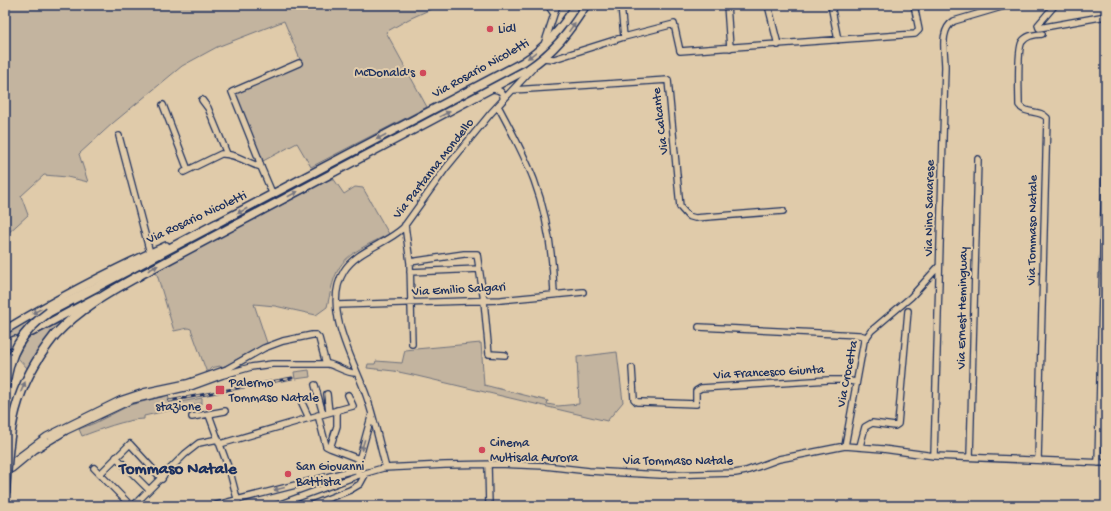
<svg xmlns="http://www.w3.org/2000/svg" width="1111" height="511" font-family="'Gochi Hand',sans-serif">
	<style>
		.green { fill: #c3b49f; stroke: #6f727e }
		.lines { fill: none; stroke-linecap: round; stroke-linejoin: round }
		.minor-casing { stroke: #1b2f5e; stroke-width: 8 }
		.major-casing { stroke: #1b2f5e; stroke-width: 10 }
		.highway-casing { stroke: #1b2f5e; stroke-width: 11 }
		.minor { stroke: #e0cbaa; stroke-width: 5.5 }
		.major { stroke: #e0cbaa; stroke-width: 7 }
		.highway { stroke: #e0cbaa; stroke-width: 8 }
		.rail-casing { stroke: #1b2f5e; stroke-width: 3 }
		.rail { stroke: #e0cbaa; stroke-width: 1.5; stroke-dasharray: 4.5; stroke-linecap: butt }
		.highway-bridge-casing { stroke: #1b2f5e; stroke-width: 11; stroke-linecap: butt }
		.highway-bridge { stroke: #e0cbaa; stroke-width: 8 }
		.oneway { fill: #747580 }
		.poi-dot { fill: #d1495b; stroke: #e0cbaa; stroke-width: 1.5 }
		.labels { text-anchor: middle; dominant-baseline: central; stroke-width: 4; stroke-linejoin: round; paint-order: stroke }
		.poi-label { font-size: 13px; fill: #1b2f5e; stroke: #e0cbaa; text-anchor: start }
		.street-label { font-size: 13px; fill: #1b2f5e; stroke: #e0cbaa }
		.district-label { font-size: 17px; font-weight: bold; fill: #1b2f5e; stroke: #e0cbaa }
	</style>
	<rect width="100%" height="100%" fill="#e0cbaa"/>
	<filter id="ink" filterUnits="userSpaceOnUse"><feTurbulence type="fractalNoise" baseFrequency=".025" numOctaves="2"/><feDisplacementMap in="SourceGraphic" scale="8" xChannelSelector="R" yChannelSelector="G"/><feConvolveMatrix kernelMatrix="1 2 1 2 8 2 1 2 1" color-interpolation-filters="sRGB"/></filter>
	<g filter="url(#ink)">
		<!-- green -->
		<path class="green" d="M5 5H440L409 19 386 32 427 107 311 167 297 143 263 161 235 93 302 64 284 21 217 47 182 66 113 123 79 154 88 182 67 177 44 175 21 196 28 215 5 236Z
			M579 5H583L560 38 531 64 424 120V118L501 78 529 62 546 48 558 36Z
			M406 127 408 130 48 320H45L58 310Z
			M333 178 344 194 355 187 363 188 389 234C372 243 347 252 338 270 332 281 330 295 327 307L316 315 275 306 254 304 267 343 221 368 220 366 211 368 207 373 191 329 188 328 174 331 156 271Z
			M80 309 28 369 17 357 29 337Z
			M41 313 27 325 18 335 5 341V332Z
			M481 343 484 385 548 401 547 404 558 406 579 404 577 357 617 352 623 402 607 421 413 375 394 371 367 368 368 364H375L376 361 402 363 405 350Z
			M309 370 310 377 295 379 294 372Z
			M168 395 170 404 202 398V403L144 416V419C126 419 99 430 82 436L79 429 95 423 130 405Z"/>
		<g class="lines">
			<!-- minor casing -->
			<g class="minor-casing">
				<path id="minor" d="M548 5 554 14
					M621 5 624 37
					M727 5 730 48
					M768 5 778 45
					M831 5 838 40
					M1055 5 1038 25 1039 28 1106 16
					M544 45 557 5
					M543 58 554 59 624 37 674 24 680 51 915 34 919 30 914 5
					M493 89C501 90 504 93 503 100
					M513 90 668 80 680 207 688 216 695 218 783 211
					M202 100 208 108 227 154
					M163 105 188 170
					M498 106C511 130 524 154 534 180 547 215 553 258 554 294
					M119 136 150 253
					M184 172 221 154C235 153 247 163 261 167
					M273 195 261 167 258 157 232 92 299 63
					M405 225 410 263 412 344
					M410 262 464 254H477L484 301 489 354 505 355
					M410 272 479 269
					M337 305 501 300 583 292
					M699 327 859 335 866 337
					M632 368 634 399 637 402H641L696 404V391L701 388 829 380H842L856 382
					M315 385 323 414
					M327 394 329 412
					M302 403 309 418 353 406 348 395
					M337 410V426L330 448 359 459
					M209 415 230 472 239 506
					M318 415 326 446 330 448
					M192 417 225 411
					M220 444 309 418
					M845 446 864 341 871 331 911 297 939 266
					M860 446 865 427 872 423 895 426 898 424 908 311
					M934 456 945 67C945 52 939 30 954 21L1008 5
					M116 457 149 490
					M970 457 978 159
					M1038 460 1047 118C1040 109 1025 115 1019 105 1019 94 1017 49 1022 42 1027 35 1034 35 1042 34
					M12 462 47 436 120 400 144 392 187 383 227 369 264 348 283 341 312 335H316L319 338 326 364
					M1098 463 1106 126
					M488 465 489 506
					M94 468 131 506
					M386 468C379 443 374 416 365 392 352 357 322 307 344 271 356 251 386 244 403 228L446 168 491 113 533 68
					M12 469 35 450 66 431 132 400 193 386 223 375 251 367 272 364H328C338 366 347 374 357 373
					M358 472V464L371 417
					M100 474 130 444 162 479
					M133 506 185 454 199 443 218 439
					M213 506 358 469
					M275 506 359 475 383 468 445 465 499 464 545 466 589 471 661 475 735 473 746 471 779 459 845 446 883 449 934 456 1106 463
					M309 506 350 490 360 484 366 473"/>
			</g>
			<!-- major casing -->
			<g class="major-casing">
				<path id="major" d="M212 226 523 62C546 47 562 28 576 5
					M135 278 528 69C554 52 570 31 586 5
					M5 330C57 299 111 270 166 246
					M32 332 97 297
					M5 345 15 340"/>
			</g>
			<!-- highway casing -->
			<g class="highway-casing">
				<path id="highway" d="M49 312 216 224
					M55 335C79 309 109 292 140 275"/>
			</g>
			<!-- minor -->
			<use href="#minor" class="minor"/>
			<!-- major -->
			<use href="#major" class="major"/>
			<!-- highway -->
			<use href="#highway" class="highway"/>
			<!-- rail casing -->
			<g class="rail-casing">
				<path id="rail" d="M169 401 292 378
					M928 505 931 506"/>
			</g>
			<!-- rail -->
			<use href="#rail" class="rail"/>
			<!-- highway-bridge casing -->
			<g class="highway-bridge-casing">
				<path id="highway-bridge" d="M5 388C9 353 21 332 49 312
					M5 494C9 428 12 389 55 335"/>
			</g>
			<!-- highway-bridge -->
			<use href="#highway-bridge" class="highway-bridge"/>
		</g>
		<!-- one-way arrows -->
		<defs><path id="oneway-solid" d="M-6-.8H1V-3.2L6.5 0L1 3.2V.8H-6Z"/></defs>
		<g class="oneway">
			<use href="#oneway-solid" transform="translate(572 27) rotate(-55)"/>
			<use href="#oneway-solid" transform="translate(532 55) rotate(143)"/>
			<use href="#oneway-solid" transform="translate(445 114) rotate(-28)"/>
			<use href="#oneway-solid" transform="translate(381 137) rotate(152)"/>
			<use href="#oneway-solid" transform="translate(293 194) rotate(-28)"/>
			<use href="#oneway-solid" transform="translate(242 211) rotate(152)"/>
			<use href="#oneway-solid" transform="translate(153 268) rotate(-28)"/>
			<use href="#oneway-solid" transform="translate(37 311) rotate(151)"/>
			<use href="#oneway-solid" transform="translate(23 387) rotate(-67)"/>
			<use href="#oneway-solid" transform="translate(363 445) rotate(107)"/>
			<use href="#oneway-solid" transform="translate(279 489) rotate(166)"/>
		</g>
	</g>
	<!-- markers -->
	<g class="poi-dot">
		<circle cx="490" cy="29" r="4"/>
		<circle cx="423" cy="73" r="4"/>
		<rect x="215" y="385" width="10" height="10" rx="2"/>
		<circle cx="209" cy="407" r="4"/>
		<circle cx="482" cy="450" r="4"/>
		<circle cx="288" cy="474" r="4"/>
	</g>
	<g class="labels">
		<!-- poi labels -->
		<g class="poi-label">
			<text x="498" y="29">Lidl</text>
			<text x="415" y="73" text-anchor="end">McDonald's</text>
			<text x="229" y="383">Palermo<tspan x="229" dy="15">Tommaso Natale</tspan></text>
			<text x="201" y="407" text-anchor="end">stazione</text>
			<text x="490" y="443">Cinema<tspan x="490" dy="15">Multisala Aurora</tspan></text>
			<text x="296" y="467">San Giovanni<tspan x="296" dy="15">Battista</tspan></text>
		</g>
		<!-- street labels -->
		<g class="street-label">
			<text transform="translate(481 69) rotate(-29)">Via Rosario Nicoletti</text>
			<text transform="translate(661 121) rotate(-97)">Via Calcante</text>
			<text transform="translate(434 169) rotate(-52)">Via Partanna Mondello</text>
			<text transform="translate(930 208) rotate(-89)">Via Nino Savarese</text>
			<text transform="translate(197 218) rotate(-25)">Via Rosario Nicoletti</text>
			<text transform="translate(1033 230) rotate(-89)">Via Tommaso Natale</text>
			<text transform="translate(459 290) rotate(-3)">Via Emilio Salgari</text>
			<text transform="translate(963 308) rotate(-89)">Via Ernest Hemingway</text>
			<text transform="translate(769 373) rotate(-3)">Via Francesco Giunta</text>
			<text transform="translate(848 374) rotate(-79)">Via Crocetta</text>
			<text x="678" y="461">Via Tommaso Natale</text>
		</g>
		<!-- district labels -->
		<g class="district-label">
			<text x="178" y="470">Tommaso Natale</text>
		</g>
	</g>
	<!-- margin -->
	<rect width="1111" height="511" fill="none" stroke="#e0cbaa" stroke-width="20"/>
	<rect x="10" y="10" width="1091" height="491" fill="none" stroke="#1b2f5e" stroke-width="1.5" filter="url(#ink)"/>
</svg>
